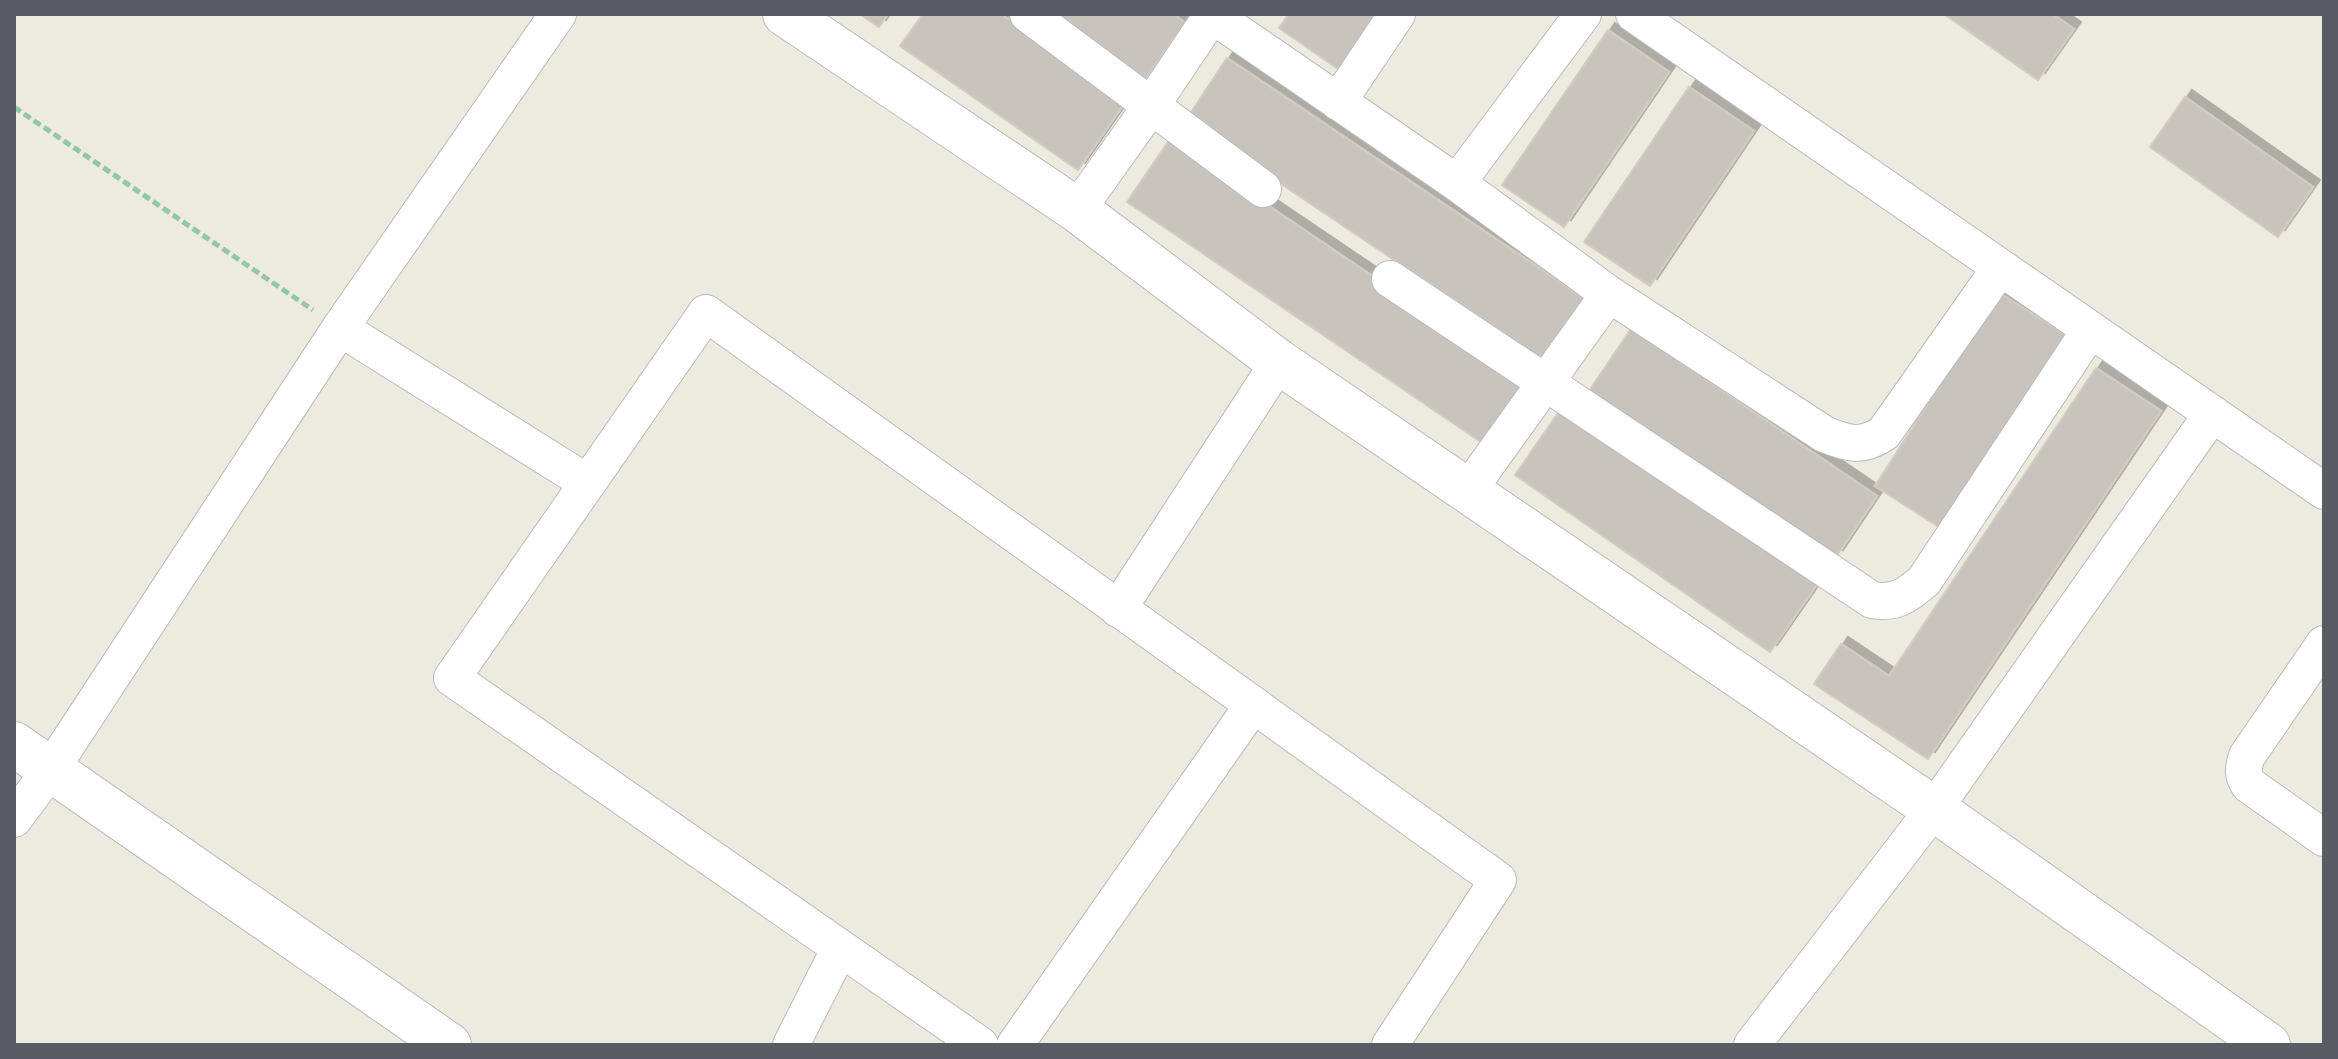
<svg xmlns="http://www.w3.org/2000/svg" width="2338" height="1059" font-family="Rubik,sans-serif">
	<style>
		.building { fill: #c8c4bd; stroke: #d2ccbe; stroke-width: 2; filter: url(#shadow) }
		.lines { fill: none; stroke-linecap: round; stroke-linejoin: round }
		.minor-casing { stroke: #b8bac0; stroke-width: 38 }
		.tertiary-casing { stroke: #b8bac0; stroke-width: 46 }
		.path { stroke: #93c8a3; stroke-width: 5; stroke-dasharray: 8 4; stroke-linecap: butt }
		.minor { stroke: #fff; stroke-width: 36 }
		.tertiary { stroke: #fff; stroke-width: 44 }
	</style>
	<defs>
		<filter id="shadow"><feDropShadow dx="7" dy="-7" stdDeviation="0" flood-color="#0004"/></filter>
	</defs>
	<rect width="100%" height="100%" fill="#edebe0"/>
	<!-- building -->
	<path class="building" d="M860 14H888L879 27Z
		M923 14H1001L1126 101 1078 170 900 46Z
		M1053 14H1173L1185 23 1145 79Z
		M1289 14H1384L1344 73 1279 28Z
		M1944 14H2052L2074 29 2038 80Z
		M1608 30 1669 72 1564 227 1502 185Z
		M1227 58 1588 301 1547 363 1186 120Z
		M1689 87 1754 131 1650 286 1584 242Z
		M2185 97 2313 187 2278 237 2150 147Z
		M1170 139 1533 385 1490 448 1127 202Z
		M1999 293 2066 335 1942 529 1875 486Z
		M1631 329 1877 496 1836 557 1589 391Z
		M2096 368 2161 411 1928 759 1814 684 1841 644 1889 676Z
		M1563 406 1818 583 1770 652 1515 475Z"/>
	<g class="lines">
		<!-- minor casing -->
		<g class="minor-casing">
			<path id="minor" d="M1028 14 1263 189
				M1634 14 2324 491
				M1212 15 1457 183 1609 294 1469 489
				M1338 102 1397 14
				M1457 183 1583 14
				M1077 210 1151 106 1212 15 1210 14
				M1390 279 1872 600C1896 604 1906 596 1924 581L2090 330
				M1609 294 1824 434C1848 444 1862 448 1884 433L2000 268
				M340 328 588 483
				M1118 609 1279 362
				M2324 644 2247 756C2243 768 2242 774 2249 785L2324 838
				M14 819 51 769 340 328 558 14
				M791 1045 840 948
				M980 1045 452 678 706 313 1498 880 1390 1045
				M1015 1045 1253 705
				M1752 1045 1934 809 2212 414"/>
		</g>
		<!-- tertiary casing -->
		<g class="tertiary-casing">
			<path id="tertiary" d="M785 14 1077 210 1279 362 1934 809 2268 1045
				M14 744 449 1045"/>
		</g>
		<!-- path -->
		<path class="path" d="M14 107 313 310"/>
		<!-- minor -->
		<use href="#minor" class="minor"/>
		<!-- tertiary -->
		<use href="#tertiary" class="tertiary"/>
	</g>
	<!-- border -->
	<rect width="2338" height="1059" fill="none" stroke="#595c62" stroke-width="32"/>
</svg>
